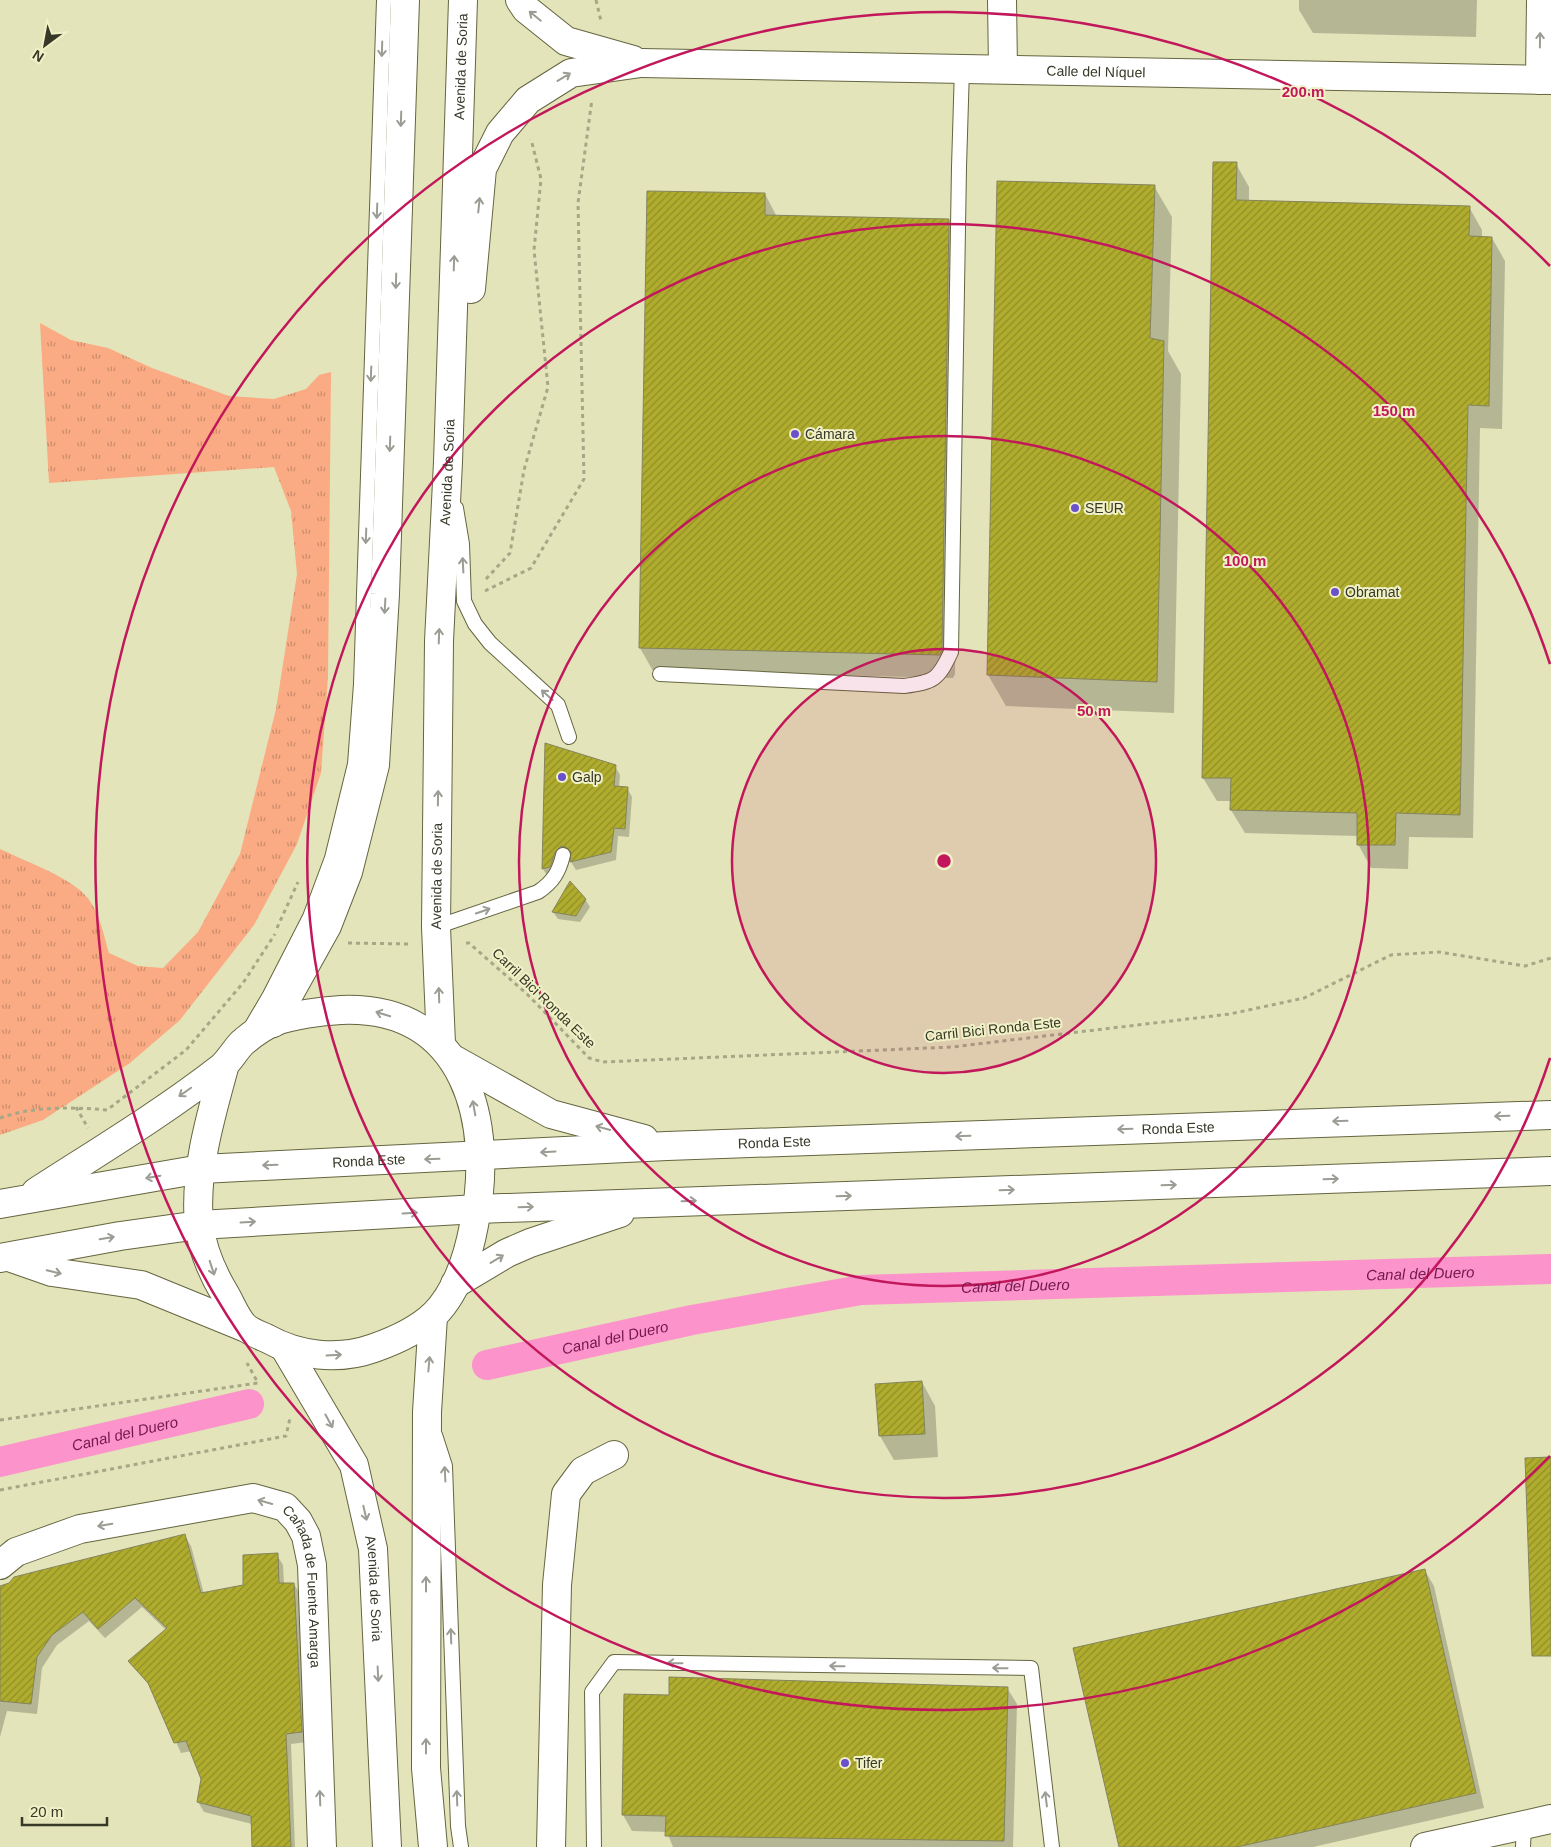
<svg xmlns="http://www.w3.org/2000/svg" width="1551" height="1847" font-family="Helvetica,sans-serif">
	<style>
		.grass { fill: url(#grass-tufts) }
		.shadow { fill: #0003 }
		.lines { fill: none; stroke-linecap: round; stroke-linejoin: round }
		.canal { stroke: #fc93ca; stroke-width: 30 }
		.building { fill: url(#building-hatch); stroke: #84845d }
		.service-casing { stroke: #656540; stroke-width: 16 }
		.minor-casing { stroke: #656540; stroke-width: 30 }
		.primary-casing { stroke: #656540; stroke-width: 30 }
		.trunk-casing { stroke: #656540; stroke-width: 30 }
		.path { stroke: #a6a786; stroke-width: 3; stroke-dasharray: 4 4; stroke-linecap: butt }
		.service { stroke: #fff; stroke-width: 14 }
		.minor { stroke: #fff; stroke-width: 28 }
		.primary { stroke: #fff; stroke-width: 28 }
		.trunk { stroke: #fff; stroke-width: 28 }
		.oneway { stroke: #9b9c93 }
		.ring { fill: none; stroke: #c2185b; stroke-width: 2.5 }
		.poi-dot { fill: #6a51cb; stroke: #f0f1c6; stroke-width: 2 }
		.labels { text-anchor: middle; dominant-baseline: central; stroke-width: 4; stroke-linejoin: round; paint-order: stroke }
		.street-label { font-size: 14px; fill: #373827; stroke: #f0f1c6 }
		.poi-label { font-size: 14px; fill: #373827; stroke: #f0f1c6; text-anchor: start }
		.water-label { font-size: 15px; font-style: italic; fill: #73174f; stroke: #f0f1c6 }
		.centre { fill: #c2185b; stroke: #f0f1c6; stroke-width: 2.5 }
		.ring-label { font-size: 15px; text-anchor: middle; font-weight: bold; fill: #c2185b; stroke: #f0f1c6; stroke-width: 4; stroke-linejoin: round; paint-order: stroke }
	</style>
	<defs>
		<pattern id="grass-tufts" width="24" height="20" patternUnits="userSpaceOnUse" patternTransform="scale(1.25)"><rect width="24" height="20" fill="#faab83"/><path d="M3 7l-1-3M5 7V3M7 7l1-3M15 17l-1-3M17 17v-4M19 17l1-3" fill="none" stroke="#cb8c6b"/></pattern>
		<pattern id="building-hatch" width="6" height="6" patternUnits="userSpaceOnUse" patternTransform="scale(1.25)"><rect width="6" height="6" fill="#b0ad2e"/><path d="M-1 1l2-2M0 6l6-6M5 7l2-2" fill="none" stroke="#908e27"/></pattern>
	</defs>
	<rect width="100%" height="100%" fill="#e3e4ba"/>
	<!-- grass -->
	<path class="grass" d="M40 323 71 340 108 348 152 368 229 396 274 399 306 389 319 375 331 372 328 677 321 773 297 844 254 925 180 1020 130 1063 43 1120 0 1135V849C23 860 66 876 83 893 99 908 103 933 109 953L138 966 163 968 198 932 240 854 276 709 297 574 291 511 274 467 49 483Z"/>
	<!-- shadow -->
	<path class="shadow" d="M1299 0H1477L1476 37 1313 33 1299 10Z
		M1236 164 1249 187V202L1469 207 1482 230V237L1492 238 1505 261 1502 429 1480 428 1473 838 1409 837 1408 869 1371 868 1358 844V836L1245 833 1231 810V801H1217L1203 778Z
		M998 182 1154 186 1172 217 1168 351 1181 374 1174 713 1006 706 988 675Z
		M765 194 777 217 949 221 962 244 955 674 953 678 653 671 640 648Z
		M546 745 615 766 620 775 619 788H627L632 797 629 837 618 836 616 860 576 870 571 862 572 855 566 854 548 877 543 869Z
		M585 899 590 907 580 922 558 919 553 912Z
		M922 1382 935 1406 938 1457 894 1460 880 1436 877 1385Z
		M185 1536 191 1546 204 1594 244 1586 277 1555 283 1565 284 1584H294L300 1594 307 1742 291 1744 295 1847H253L252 1824 204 1812 198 1802 203 1779 192 1751 181 1753 153 1690 130 1661 166 1630 142 1607 105 1638 89 1621 57 1645 42 1668 37 1714 7 1711 0 1737V1588Z
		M1425 1571 1434 1586 1484 1808 1313 1847H1120Z
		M1007 1688 1017 1704 1013 1847H673L667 1832 632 1831 623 1815 670 1697Z"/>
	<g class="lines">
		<!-- canal -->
		<g class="canal">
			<path id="s1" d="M487 1365 692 1320 861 1290 1551 1269"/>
			<path id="s2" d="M0 1462 249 1404"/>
		</g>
	</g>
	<!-- building -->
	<path class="building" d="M1213 162H1237L1236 200 1470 206 1469 236 1492 237 1489 406 1468 405 1460 815 1396 813 1395 845H1357V813L1230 810 1231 778H1202Z
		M997 181 1155 185 1150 338 1164 341 1157 682 987 675Z
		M647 191 765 193V215L949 219 942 650 940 655 639 648Z
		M545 743 616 765 614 786 628 787 625 829 614 828 611 852 570 862 571 852 566 847 561 846 555 852 550 867 542 869Z
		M570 881 586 899 576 916 552 912Z
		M922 1381 925 1434 879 1436 875 1384Z
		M1551 1457V1656H1532L1525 1458Z
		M185 1534 201 1593 243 1585V1555L278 1553 279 1583H294L302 1732 286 1734 291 1847H252L251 1816 197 1802 201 1779 186 1741 174 1743 148 1683 128 1661 167 1628 135 1598 98 1629 83 1612 52 1635 37 1657 31 1704 0 1701V1586L9 1583 14 1577Z
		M1425 1569 1476 1793 1237 1847H1119L1073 1648Z
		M669 1677 1008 1687 1004 1841 665 1836 666 1816 622 1815 624 1694 669 1695Z"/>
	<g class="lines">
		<!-- service casing -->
		<g class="service-casing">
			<path id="service" d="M456 508 462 544 464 601 475 624 490 643 558 705 569 737
				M660 674 904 686C934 682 938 680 951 652L959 167 962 68
				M436 927 538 892C553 882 559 872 563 855
				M250 1029 270 995 310 917 332 858 355 764 361 684 384 0
				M435 1435 445 1466 458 1826 461 1847
				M594 1847 592 1692 614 1662 1031 1668 1052 1847
				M1523 1847 1524 1825"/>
		</g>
		<!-- minor casing -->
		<g class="minor-casing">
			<g id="minor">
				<path d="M1002 0 1003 68"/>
				<path id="s3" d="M641 63 1551 80"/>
				<path d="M1540 80 1541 0"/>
				<path id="s4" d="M0 1565 16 1552 80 1529 253 1498 285 1507 298 1521 306 1536 312 1565 322 1847"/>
				<path d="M551 1847 557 1585 566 1494 583 1471 614 1455"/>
				<path d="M1425 1847 1551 1819"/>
			</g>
		</g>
		<!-- primary casing -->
		<g class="primary-casing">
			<g id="primary">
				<path id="s5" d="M286 1350 354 1465 373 1549 387 1847"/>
				<path d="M433 1847 426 1768 427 1412 433 1316"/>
			</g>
		</g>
		<!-- trunk casing -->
		<g class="trunk-casing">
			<g id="trunk">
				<path d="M520 0 526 9 566 41 633 60"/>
				<path d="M471 289 482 169 500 133 528 100 571 73 641 63"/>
				<path d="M273 1023 327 926 348 872 375 765 385 594 405 0"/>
				<path id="s6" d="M441 1044 436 927 439 641 448 462 463 0"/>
				<path d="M455 1060 551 1114 644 1139"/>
				<path d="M36 1192C98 1152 163 1113 222 1067 230 1060 235 1050 242 1043 250 1036 264 1026 274 1022 291 1015 322 1011 341 1010 467 1005 495 1124 474 1225 468 1257 457 1292 434 1315 418 1330 394 1341 374 1348 338 1361 298 1356 266 1338 259 1335 249 1331 244 1326 236 1318 231 1304 225 1294 213 1274 202 1248 199 1224 194 1171 211 1115 225 1064"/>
				<path id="s7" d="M0 1204 201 1169 667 1146 1551 1115"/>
				<path d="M9 1257 52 1272 141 1285 244 1327"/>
				<path d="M0 1258 120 1236 199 1225 478 1209 1551 1171"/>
				<path d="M455 1284 507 1253 530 1243 620 1213"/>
			</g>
		</g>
		<!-- path -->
		<path class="path" d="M596 0 601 21
			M486 579 510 553 524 470 548 387 534 250 541 179 531 139
			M485 591 531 568 584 479 578 203 592 99
			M277 928 298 882
			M348 943 409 944
			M466 943H469L527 994 589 1058 603 1062 952 1047 1230 1014 1304 998 1391 955 1439 952 1525 966 1551 958
			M76 1107 88 1128
			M0 1118C34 1106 71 1107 107 1110L186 1050 243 983 275 934
			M0 1420 258 1383 247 1363
			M0 1490 286 1436 290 1418"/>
		<!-- service -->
		<use href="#service" class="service"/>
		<!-- minor -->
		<use href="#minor" class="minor"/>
		<!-- primary -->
		<use href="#primary" class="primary"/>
		<!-- trunk -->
		<use href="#trunk" class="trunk"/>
	</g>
	<!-- one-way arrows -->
	<defs><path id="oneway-shaft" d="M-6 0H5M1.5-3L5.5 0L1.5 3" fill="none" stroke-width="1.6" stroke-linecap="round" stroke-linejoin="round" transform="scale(1.25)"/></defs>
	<g class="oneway">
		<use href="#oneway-shaft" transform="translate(535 16) rotate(-141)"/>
		<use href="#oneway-shaft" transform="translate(1540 40) rotate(-89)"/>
		<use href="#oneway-shaft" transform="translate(382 49) rotate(92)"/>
		<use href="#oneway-shaft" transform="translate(564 77) rotate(-31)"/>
		<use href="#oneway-shaft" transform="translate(401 119) rotate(92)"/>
		<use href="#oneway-shaft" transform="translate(479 205) rotate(-84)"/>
		<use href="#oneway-shaft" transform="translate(377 211) rotate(92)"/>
		<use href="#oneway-shaft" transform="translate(454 263) rotate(-88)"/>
		<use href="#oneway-shaft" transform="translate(396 281) rotate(92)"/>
		<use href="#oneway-shaft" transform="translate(371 374) rotate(92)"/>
		<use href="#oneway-shaft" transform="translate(390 444) rotate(92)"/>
		<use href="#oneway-shaft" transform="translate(366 536) rotate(92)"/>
		<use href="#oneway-shaft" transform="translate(463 565) rotate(-93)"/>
		<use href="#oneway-shaft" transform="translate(385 606) rotate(93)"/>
		<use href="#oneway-shaft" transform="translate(439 636) rotate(-88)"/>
		<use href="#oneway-shaft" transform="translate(547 695) rotate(-138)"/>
		<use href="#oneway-shaft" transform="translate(438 798) rotate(-89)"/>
		<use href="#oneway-shaft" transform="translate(483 911) rotate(-19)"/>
		<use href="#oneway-shaft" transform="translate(439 995) rotate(-92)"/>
		<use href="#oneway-shaft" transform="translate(383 1014) rotate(-163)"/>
		<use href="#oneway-shaft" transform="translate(185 1092) rotate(145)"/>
		<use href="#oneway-shaft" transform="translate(474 1108) rotate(-100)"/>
		<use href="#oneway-shaft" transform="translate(1502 1116) rotate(178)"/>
		<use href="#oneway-shaft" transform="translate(1340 1121) rotate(178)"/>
		<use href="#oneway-shaft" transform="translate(603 1128) rotate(-165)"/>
		<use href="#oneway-shaft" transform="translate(1125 1129) rotate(178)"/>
		<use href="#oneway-shaft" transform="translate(963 1136) rotate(178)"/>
		<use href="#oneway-shaft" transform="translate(548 1152) rotate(177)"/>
		<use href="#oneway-shaft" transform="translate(432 1159) rotate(178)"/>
		<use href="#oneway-shaft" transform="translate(270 1165) rotate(178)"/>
		<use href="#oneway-shaft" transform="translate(153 1177) rotate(170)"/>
		<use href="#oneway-shaft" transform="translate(1331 1179) rotate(-2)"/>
		<use href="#oneway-shaft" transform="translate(1169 1185) rotate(-2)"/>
		<use href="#oneway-shaft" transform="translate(1007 1190) rotate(-2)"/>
		<use href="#oneway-shaft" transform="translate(844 1196) rotate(-2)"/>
		<use href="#oneway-shaft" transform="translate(689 1201) rotate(-2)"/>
		<use href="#oneway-shaft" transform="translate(526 1207) rotate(-2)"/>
		<use href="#oneway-shaft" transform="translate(410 1213) rotate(-3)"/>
		<use href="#oneway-shaft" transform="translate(248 1222) rotate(-3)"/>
		<use href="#oneway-shaft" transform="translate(107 1238) rotate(-10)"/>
		<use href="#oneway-shaft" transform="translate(497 1259) rotate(-31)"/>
		<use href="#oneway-shaft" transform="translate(212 1268) rotate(72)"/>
		<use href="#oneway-shaft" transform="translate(54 1272) rotate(13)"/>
		<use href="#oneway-shaft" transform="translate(334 1355) rotate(-3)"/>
		<use href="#oneway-shaft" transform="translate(429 1364) rotate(-85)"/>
		<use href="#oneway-shaft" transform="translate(329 1421) rotate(61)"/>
		<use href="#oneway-shaft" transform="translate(445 1474) rotate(-93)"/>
		<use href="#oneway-shaft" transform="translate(265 1502) rotate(-164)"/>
		<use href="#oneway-shaft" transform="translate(365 1513) rotate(77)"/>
		<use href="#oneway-shaft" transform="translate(105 1525) rotate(170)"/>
		<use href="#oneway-shaft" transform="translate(426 1584) rotate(-90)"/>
		<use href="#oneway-shaft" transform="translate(451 1636) rotate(-92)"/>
		<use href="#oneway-shaft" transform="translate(675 1663) rotate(-179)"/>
		<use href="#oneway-shaft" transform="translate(837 1666) rotate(-179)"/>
		<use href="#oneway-shaft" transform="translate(1000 1668) rotate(-179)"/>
		<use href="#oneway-shaft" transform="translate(378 1674) rotate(87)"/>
		<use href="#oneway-shaft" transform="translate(426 1746) rotate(-90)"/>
		<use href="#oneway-shaft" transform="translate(320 1798) rotate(-92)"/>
		<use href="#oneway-shaft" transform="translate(457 1798) rotate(-92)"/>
		<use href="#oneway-shaft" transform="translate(1046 1799) rotate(-97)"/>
	</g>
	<!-- distance rings -->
	<circle cx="944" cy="861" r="212" fill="#c2185b" fill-opacity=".12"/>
	<g class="ring">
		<circle cx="944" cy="861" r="212"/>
		<circle cx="944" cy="861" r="425"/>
		<path d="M1550 1058A637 637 0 1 1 1550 664"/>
		<path d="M1550 1456A849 849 0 1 1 1550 266"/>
	</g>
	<!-- markers -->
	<g class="poi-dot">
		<circle cx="795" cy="434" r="5"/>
		<circle cx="1075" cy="508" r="5"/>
		<circle cx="1335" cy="592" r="5"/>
		<circle cx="562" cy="777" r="5"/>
		<circle cx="845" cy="1763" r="5"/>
	</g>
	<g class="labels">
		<!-- street labels -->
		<g class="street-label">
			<text stroke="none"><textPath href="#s6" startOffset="978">Avenida de Soria</textPath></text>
			<text stroke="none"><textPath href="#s3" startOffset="455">Calle del Níquel</textPath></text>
			<text stroke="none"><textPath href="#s6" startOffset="572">Avenida de Soria</textPath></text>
			<text stroke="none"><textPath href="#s6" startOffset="168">Avenida de Soria</textPath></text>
			<text transform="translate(544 998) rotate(44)">Carril Bici Ronda Este</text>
			<text transform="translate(993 1029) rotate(-6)">Carril Bici Ronda Este</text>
			<text stroke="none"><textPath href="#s7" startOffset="1182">Ronda Este</textPath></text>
			<text stroke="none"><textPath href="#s7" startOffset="778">Ronda Este</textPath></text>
			<text stroke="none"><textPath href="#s7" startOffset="372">Ronda Este</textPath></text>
			<text stroke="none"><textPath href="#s5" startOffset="259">Avenida de Soria</textPath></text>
			<text stroke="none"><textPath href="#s4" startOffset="382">Cañada de Fuente Amarga</textPath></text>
		</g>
		<!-- poi labels -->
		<g class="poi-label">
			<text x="805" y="434">Cámara</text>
			<text x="1085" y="508">SEUR</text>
			<text x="1345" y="592">Obramat</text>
			<text x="572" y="777">Galp</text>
			<text x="855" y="1763">Tifer</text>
		</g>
		<!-- water labels -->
		<g class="water-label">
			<text stroke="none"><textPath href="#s1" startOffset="941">Canal del Duero</textPath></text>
			<text stroke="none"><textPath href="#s1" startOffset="536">Canal del Duero</textPath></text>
			<text stroke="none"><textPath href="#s1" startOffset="131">Canal del Duero</textPath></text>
			<text stroke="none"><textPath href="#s2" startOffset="128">Canal del Duero</textPath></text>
		</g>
	</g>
	<circle cx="944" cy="861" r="8" class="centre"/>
	<g class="ring-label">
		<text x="1303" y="97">200 m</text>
		<text x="1394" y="416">150 m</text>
		<text x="1245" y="566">100 m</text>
		<text x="1094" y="716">50 m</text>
	</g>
	<!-- north arrow -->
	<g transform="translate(45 45) rotate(212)" stroke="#f0f1c6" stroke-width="4" paint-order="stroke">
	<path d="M0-4L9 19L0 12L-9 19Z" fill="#373827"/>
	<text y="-8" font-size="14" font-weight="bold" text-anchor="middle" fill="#373827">N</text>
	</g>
	<!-- scale -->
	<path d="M22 1817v8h85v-8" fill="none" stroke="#373827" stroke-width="2.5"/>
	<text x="30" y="1817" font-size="15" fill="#373827" stroke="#f0f1c6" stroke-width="4" paint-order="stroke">20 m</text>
</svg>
